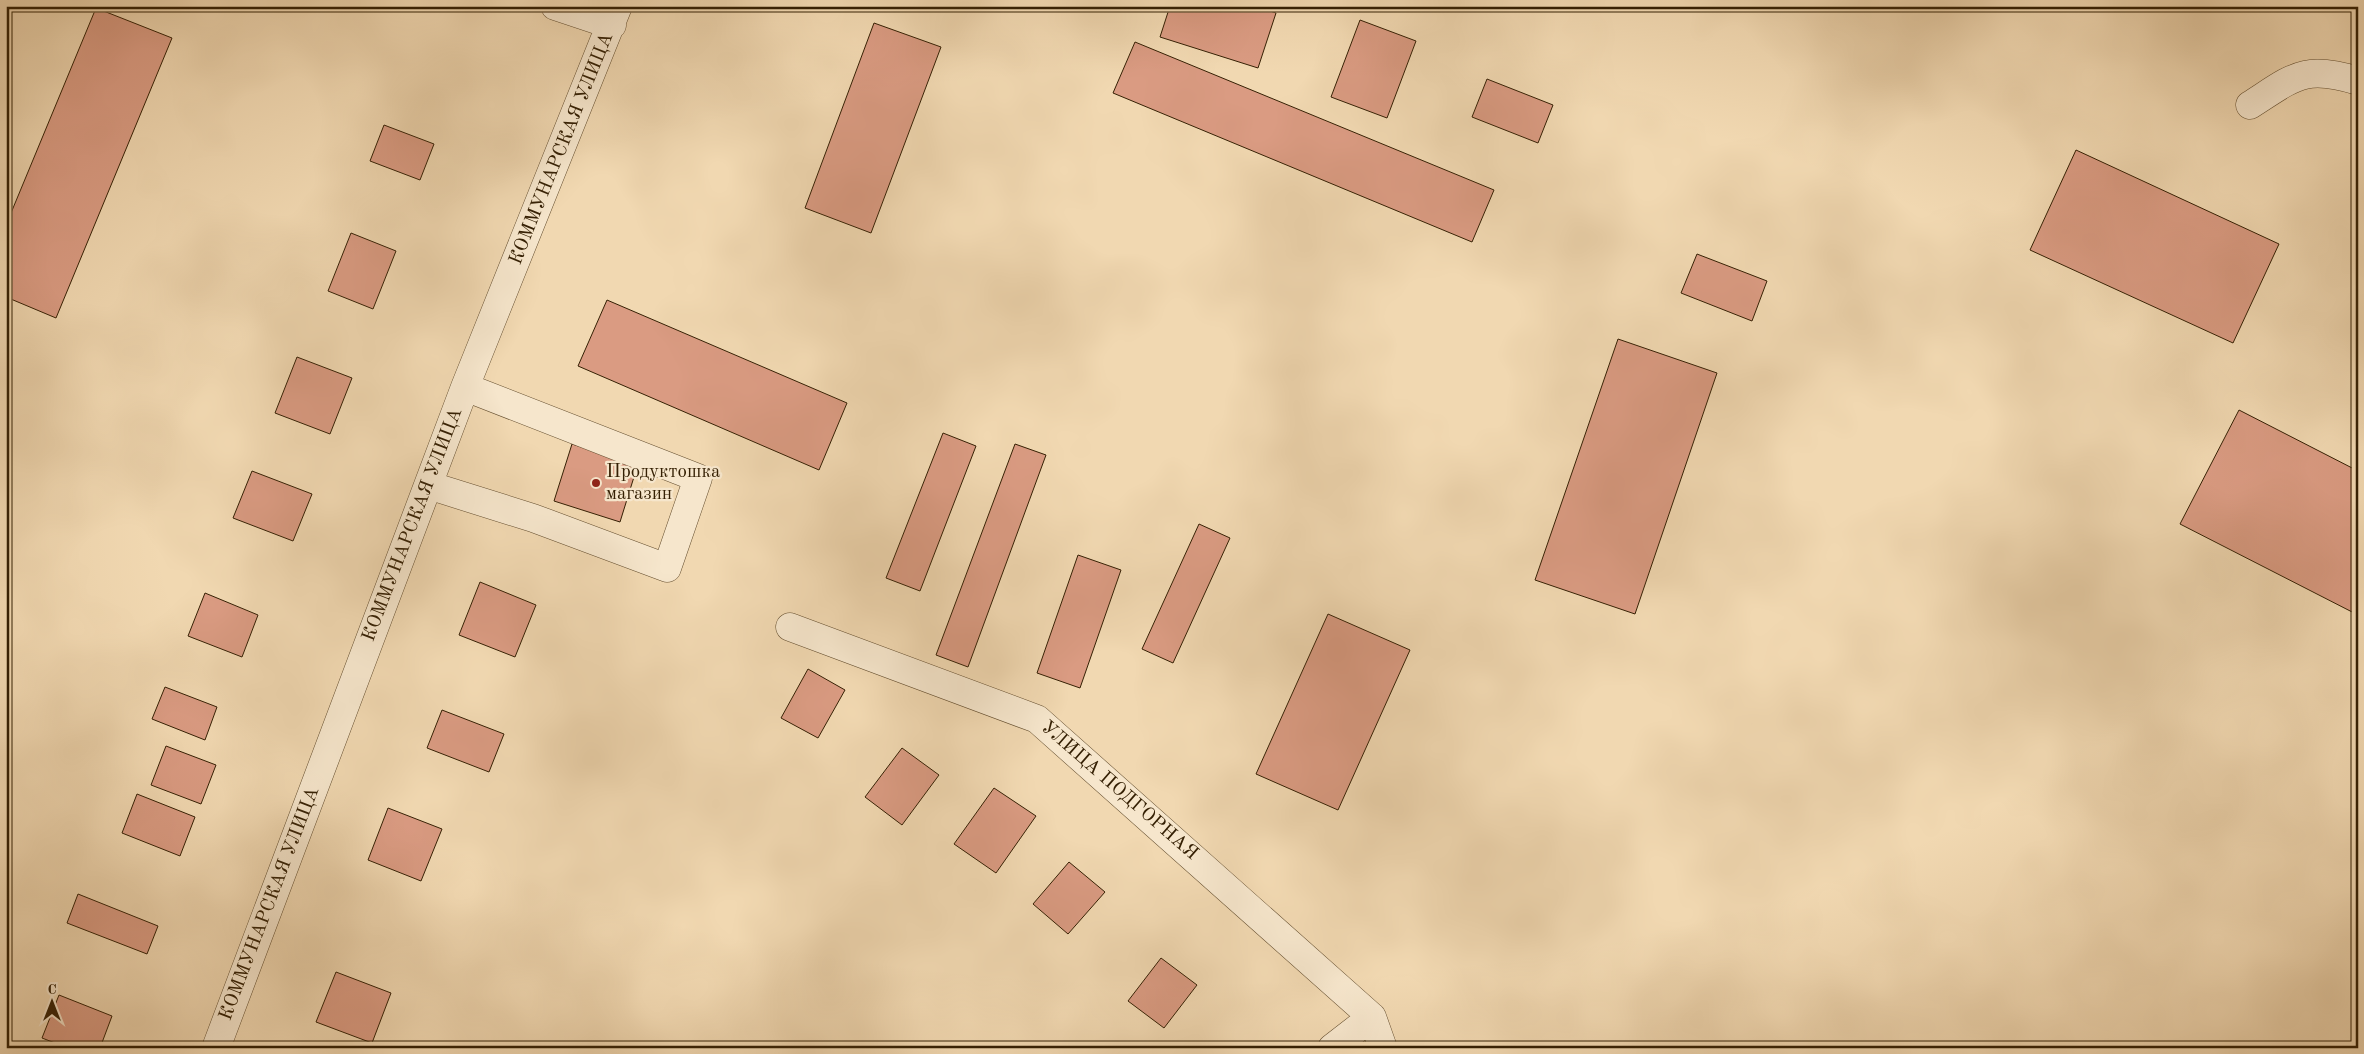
<svg xmlns="http://www.w3.org/2000/svg" width="2364" height="1054" font-family="'Old Standard TT',serif">
	<style>
		.building { fill: #da9b82; stroke: #352004 }
		.lines { fill: none; stroke-linecap: round; stroke-linejoin: round }
		.minor-casing { stroke: #644e2f; stroke-width: 29 }
		.minor { stroke: #f6e6cc; stroke-width: 28 }
		.poi-dot { fill: #8f2418; stroke: #f6e6cc; stroke-width: 2 }
		.labels { text-anchor: middle; dominant-baseline: central; stroke-width: 4.5; stroke-linejoin: round; paint-order: stroke }
		.street-label { font-size: 19px; fill: #352004; stroke: #f6e6cc }
		.poi-label { font-size: 19px; fill: #352004; stroke: #f6e6cc; text-anchor: start }
	</style>
	<rect width="100%" height="100%" fill="#f1d8b1"/>
	<filter id="stains"><feTurbulence type="fractalNoise" baseFrequency=".004" numOctaves="4"/><feColorMatrix values="0 0 0 0 .2 0 0 0 0 .09 0 0 0 0 .02 0 0 0 .5 -.17"/></filter>
	<radialGradient id="worn" r=".72"><stop offset=".6" stop-color="#630" stop-opacity="0"/><stop offset="1" stop-color="#630" stop-opacity=".3"/></radialGradient>
	<!-- building -->
	<path class="building" d="M1170 6H1255L1276 13 1258 68 1160 37Z
		M96 8 172 38 56 318 6 297V225Z
		M1360 20 1416 41 1387 118 1331 97Z
		M874 23 941 47 871 233 805 208Z
		M1135 42 1494 190 1472 242 1113 93Z
		M1487 79 1553 105 1538 143 1472 117Z
		M384 125 434 144 420 180 370 161Z
		M2076 150 2279 244 2233 343 2030 250Z
		M351 233 396 251 373 309 328 291Z
		M1697 254 1767 281 1752 321 1681 293Z
		M607 300 847 403 819 470 578 366Z
		M1618 339 1717 373 1635 614 1535 580Z
		M297 357 352 378 330 434 275 413Z
		M2239 410 2358 471V615L2180 524Z
		M943 433 976 446 920 591 886 578Z
		M572 444 638 464 620 522 554 501Z
		M1015 444 1046 455 968 667 936 655Z
		M252 471 312 494 293 541 233 518Z
		M1199 524 1230 538 1173 663 1142 649Z
		M1078 555 1121 570 1080 688 1037 673Z
		M480 582 536 605 515 657 459 635Z
		M205 593 258 615 242 657 188 636Z
		M1328 614 1410 650 1338 810 1256 774Z
		M808 669 845 690 818 738 781 718Z
		M165 687 217 707 205 740 152 719Z
		M442 710 504 734 489 772 427 748Z
		M166 746 216 765 201 804 151 785Z
		M902 748 939 775 902 825 865 797Z
		M994 788 1036 816 996 873 954 844Z
		M137 794 195 817 180 856 122 833Z
		M388 808 442 829 421 881 368 860Z
		M1069 862 1105 892 1068 934 1033 904Z
		M78 894 158 926 147 954 67 923Z
		M1161 958 1197 985 1164 1028 1128 1001Z
		M336 972 391 993 372 1043 316 1022Z
		M59 995 112 1016 100 1048H68L42 1038Z"/>
	<g class="lines">
		<!-- minor casing -->
		<g class="minor-casing">
			<path id="minor" d="M555 6 612 25
				M2250 105C2294 77 2304 64 2358 81
				M428 485 533 518 667 568 698 478 465 387
				M790 627 1037 719 1372 1017 1383 1048
				M216 1048 465 387 618 6
				M1332 1048 1372 1017"/>
		</g>
		<!-- minor -->
		<use href="#minor" class="minor"/>
	</g>
	<!-- markers -->
	<circle class="poi-dot" cx="596" cy="483" r="5"/>
	<g class="labels">
		<!-- street labels -->
		<g class="street-label">
			<text transform="translate(562 149) rotate(-68)">КОММУНАРСКАЯ УЛИЦА</text>
			<text transform="translate(413 525) rotate(-69)">КОММУНАРСКАЯ УЛИЦА</text>
			<text transform="translate(1119 791) rotate(41)">УЛИЦА ПОДГОРНАЯ</text>
			<text transform="translate(270 904) rotate(-69)">КОММУНАРСКАЯ УЛИЦА</text>
		</g>
		<!-- poi labels -->
		<g class="poi-label">
			<text x="606" y="472">Продуктошка<tspan x="606" dy="22">магазин</tspan></text>
		</g>
	</g>
	<!-- margin -->
	<rect width="2364" height="1054" fill="none" stroke="#f1d8b1" stroke-width="25"/>
	<rect x="8" y="8" width="2349" height="1039" fill="none" stroke="#352004" stroke-width="2.5"/>
	<rect x="12" y="12" width="2339" height="1029" fill="none" stroke="#352004"/>
	<!-- north arrow -->
	<g transform="translate(52 1002)" stroke="#f6e6cc" stroke-width="4" paint-order="stroke">
	<path d="M0-4L9 19L0 12L-9 19Z" fill="#352004"/>
	<text y="-8" font-size="14" font-weight="bold" text-anchor="middle" fill="#352004">С</text>
	</g>
	<rect width="100%" height="100%" filter="url(#stains)"/>
	<rect width="100%" height="100%" fill="url(#worn)"/>
</svg>
